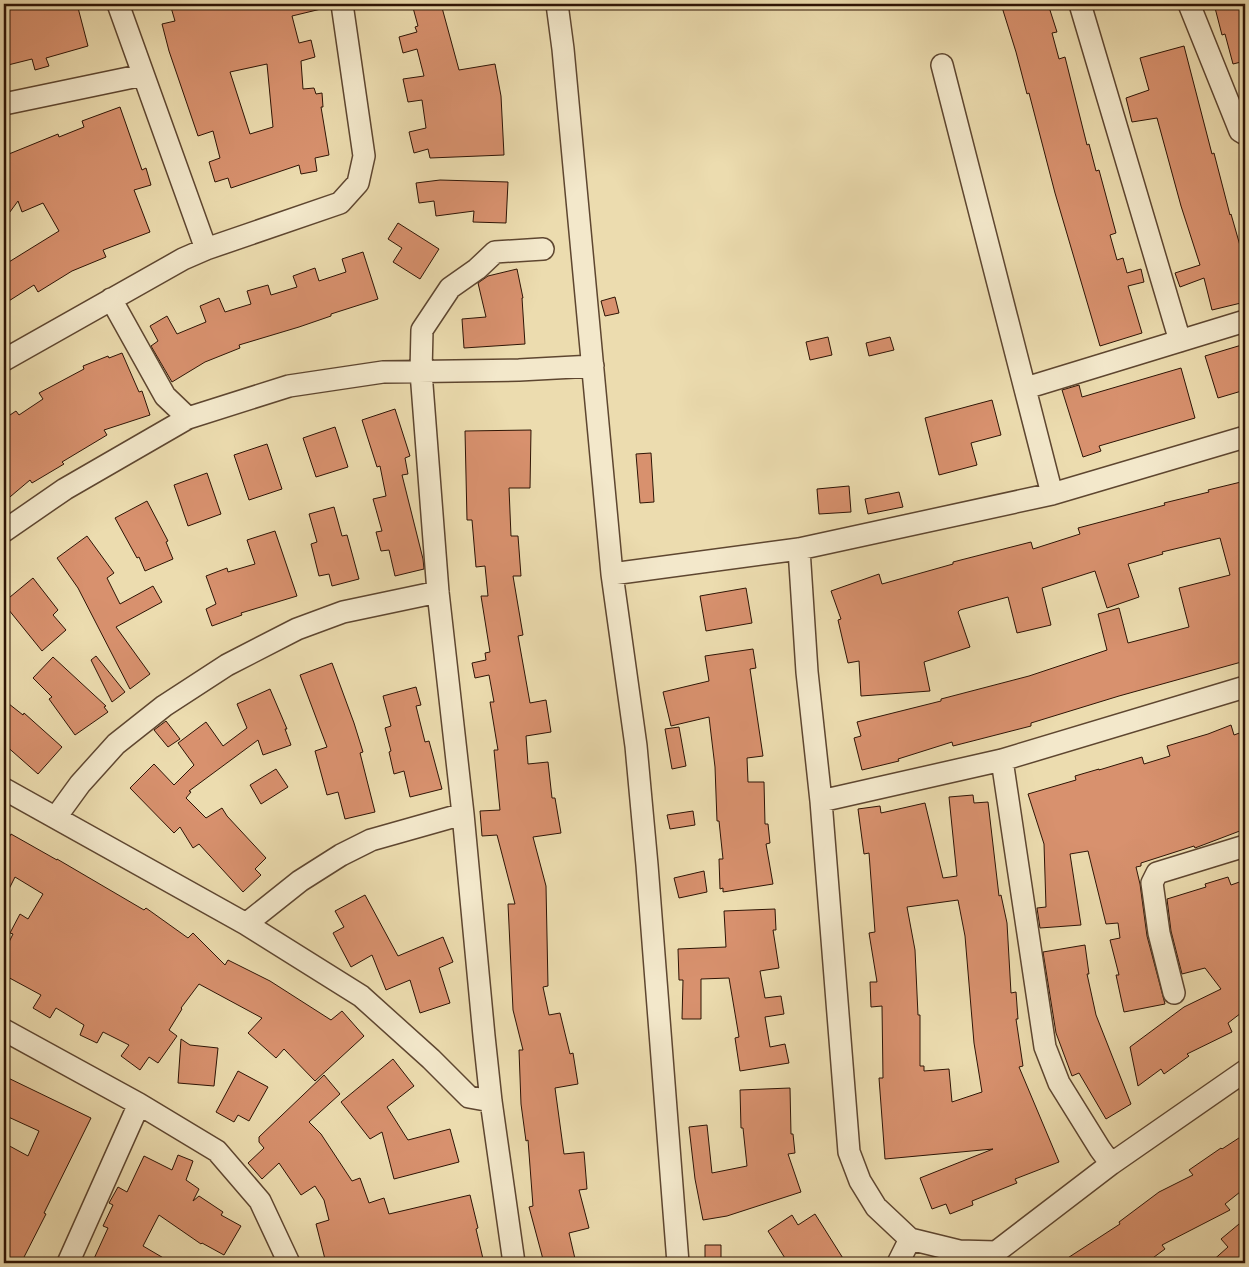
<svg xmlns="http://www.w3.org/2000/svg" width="1249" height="1267" font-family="Cardo,serif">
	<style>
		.building { fill: #d8916e; stroke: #2e1405; fill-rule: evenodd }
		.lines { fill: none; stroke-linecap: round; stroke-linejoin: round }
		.minor-casing { stroke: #5e4630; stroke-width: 24 }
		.minor { stroke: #f3e8cb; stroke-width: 21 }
	</style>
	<rect width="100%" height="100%" fill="#ecdcaf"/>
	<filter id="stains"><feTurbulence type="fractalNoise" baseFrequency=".004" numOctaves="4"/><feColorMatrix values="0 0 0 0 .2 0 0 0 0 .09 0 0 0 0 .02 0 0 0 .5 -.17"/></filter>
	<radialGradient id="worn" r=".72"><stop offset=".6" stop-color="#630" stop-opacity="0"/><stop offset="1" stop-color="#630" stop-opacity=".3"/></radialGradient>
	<!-- building -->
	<path class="building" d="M4 4H77L88 46 46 58 49 66 35 70 32 59 4 66Z
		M170 4H320L321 9 292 16 299 43 311 40 315 57 301 61 303 89 314 88 316 94 322 93 323 107H321L329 155 315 158 317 171 301 174 299 165 231 188 228 178 215 182 209 162 220 158 213 131 198 136 169 51 162 24 175 21ZM267 64 273 127 250 134 230 72Z
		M412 4H441L459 70 495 64 501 96 504 155 430 158 428 149 414 153 409 132 426 128 422 100 408 102 403 79 424 76 417 49 403 53 399 37 417 32 415 27 418 26Z
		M1001 4H1048L1057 32 1052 33 1059 59 1065 57 1087 145 1089 144 1096 171 1099 170 1116 233 1110 235 1117 260 1123 258 1127 273 1141 269 1144 282 1128 286 1142 333 1100 346 1055 193 1029 93 1027 94 1016 52Z
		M1214 4H1245V61L1233 64 1225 34 1222 35Z
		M1184 46 1212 154 1214 153 1230 215 1231 214 1245 263V302L1212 310 1204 278 1180 287 1175 273 1200 265 1181 206 1157 118 1132 122 1126 98 1149 90 1140 58Z
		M120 107 142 170 146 168 151 185 134 190 150 232 103 250 106 257 72 271 38 292 34 285 4 304V265L59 231 43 203 22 212 18 201 4 220V156L58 134 59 137 84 127 82 121Z
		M440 180 508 182 506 223 473 222 474 211 436 216 434 201 419 203 416 183Z
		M398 223 439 249 420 279 393 262 402 248 388 239Z
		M363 252 378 299 331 314V316L299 327 239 345 240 348 205 362 172 382 151 346 158 341 150 326 167 316 177 334 206 322 200 306 219 298 225 312 251 304 247 291 268 285 271 295 297 287 293 276 315 268 319 281 346 272 342 259Z
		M517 269 523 298H522L525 344 464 348 462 319 486 317 478 283 488 276Z
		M615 297 619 313 605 316 601 301Z
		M828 337 832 355 810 360 806 342Z
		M890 337 894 350 869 356 866 343Z
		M1245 344V390L1218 398 1205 356Z
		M122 353 139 392 142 391 150 415 104 430 107 435 62 462 64 464 32 483 30 480 4 502V419L16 411 19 415 43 399 39 393 84 369 83 366 108 356 109 358Z
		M1181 368 1195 418 1099 446 1101 451 1083 457 1062 390 1079 385 1082 397Z
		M992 400 1001 435 971 443 977 465 939 475 925 418Z
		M395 409 410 456 405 458 408 474 402 475 423 559 424 569 395 576 389 550 381 551 376 532 382 531 373 499 386 496 380 466 377 467 362 420Z
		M335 427 348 467 316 477 303 438Z
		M531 430 530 488H509L511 536H518L521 576H513L523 635 518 636 530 703 546 700 551 732 526 736 528 764 548 762 552 798H555L561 833 533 837 546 886 548 986 543 987 549 1015 560 1013 570 1054 573 1053 578 1084 555 1088 564 1154 584 1152 587 1189 579 1190 589 1228 569 1233 576 1263H544L529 1207 533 1206 528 1140 526 1141 521 1104 519 1050H523L513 1010 508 904H515L497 835 482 836 480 811 500 810 494 750H498L490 702H494L489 675 475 678 472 663 486 660 485 653 490 652 481 596H488L485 566 476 567 472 520H467L465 431Z
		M267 444 282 489 249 500 234 455Z
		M651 453 654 502 640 503 636 454Z
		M207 473 221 514 188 526 174 485Z
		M1245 481V661L1119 696 1031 723V726L953 746 952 742 898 759 899 761 862 770 854 738 861 736 857 722 941 701V699L1029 676 1107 650 1098 614 1119 608 1128 643 1189 627 1179 588 1230 575 1220 538 1162 552 1163 554 1128 564 1139 597 1107 608 1095 571 1042 588 1051 625 1017 633 1008 597 960 610 958 612 970 647 924 662 930 691 861 696 859 661 848 663 838 620 841 619 831 591 879 574 882 584 953 564V562L1031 542 1033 549 1080 534 1078 528 1165 505 1164 503 1209 492 1208 490Z
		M849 486 851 512 819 514 817 489Z
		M899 492 903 507 868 514 865 499Z
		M147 501 168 541 166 542 173 559 145 571 139 557 137 558 115 518Z
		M334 507 342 536 347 535 359 579 332 586 329 574 319 576 311 544 317 542 309 514Z
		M275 531 297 596 241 613 242 615 212 626 206 609 216 604 206 576 227 568 228 572 255 564 247 540Z
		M87 536 114 573 107 578 120 604 153 586 162 602 116 627 150 674 130 689 78 588 57 558Z
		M33 578 58 610 53 615 66 630 42 651 4 604V602Z
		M746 588 752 623 706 631 700 596Z
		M753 649 756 668 750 669 763 756 747 758 748 782H764L765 824H768L770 843 766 844 773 884 723 892V888L720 889 719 859H723L719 821H717L715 767 709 717 671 726 663 692 709 681 705 656Z
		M96 656 125 692 112 702 91 660Z
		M53 657 106 706 104 707 108 712 75 735 49 699 52 697 33 678Z
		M332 663 354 723 363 752 360 753 375 812 345 819 338 792 327 795 315 751 327 747 300 675Z
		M416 687 421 705 416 706 425 742 429 741 442 789 410 797 404 771 394 774 389 752 391 751 385 728 391 726 383 696Z
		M270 689 287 729H285L291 745 263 755 258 740 189 791 191 792 186 798 206 818 222 808 227 816 266 858 255 869 261 875 243 892 199 844 193 848 180 827 174 833 130 788 154 764 174 785 194 765 178 743 206 722 223 746 247 728 237 704Z
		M4 700 23 715 24 713 62 747 38 774 4 744Z
		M166 721 180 739 168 747 154 730Z
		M1231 725 1234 735 1245 731V829L1195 848 1194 846 1141 863V866L1136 867 1140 884 1147 936 1165 1004 1124 1012 1116 975H1119L1110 940 1120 938 1118 923 1106 924 1088 851 1070 854 1081 925 1040 928 1037 908 1046 907 1044 844 1028 794 1076 780 1075 776 1099 769V770L1142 757 1144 764 1170 756 1167 746 1208 734Z
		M679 727 686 766 672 769 665 729Z
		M276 769 288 787 261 804 250 785Z
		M973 795 974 803 988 802 999 896 1001 895 1007 923 1011 993 1016 992 1018 1019H1016L1023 1066 1019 1067 1059 1162 1015 1179 1017 1183 972 1201 973 1205 950 1214 946 1204 932 1209 920 1178 993 1149 885 1159 879 1078H883L882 1006 871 1007 870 982H877L869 933 875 932 869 853 864 854 858 809 880 806 881 813 925 803 943 878 957 876 949 797ZM958 900 965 936 974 1043 982 1092 952 1102 949 1069 924 1071V1066H920V1015H918L915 950 907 907Z
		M693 811 695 825 670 829 667 815Z
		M11 834 57 860V859L144 910 146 908 188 938 193 933 225 965 228 960 270 981 331 1020 342 1011 364 1036 315 1081 284 1049 276 1058 248 1033 262 1018 199 984 181 1008 182 1009 169 1030 177 1036 158 1063 149 1057 140 1070 121 1056 129 1045 103 1032 97 1043 80 1035 84 1025 56 1008 50 1018 33 1008 41 995 4 975V952L13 934 10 933 20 914 28 919 43 894 15 877 4 899V847Z
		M704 871 707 892 679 898 674 878Z
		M1228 877 1231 885 1245 880V1010L1228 1023 1232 1032 1187 1054 1189 1056 1164 1074 1161 1069 1138 1086 1130 1047 1184 1007 1221 989 1205 968 1182 974 1171 931 1167 899 1206 887 1205 884Z
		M365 895 398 956 443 937 453 962 439 968 450 1003 420 1013 410 980 386 990 372 955 351 967 333 933 344 927 335 911Z
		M775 909 776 930H773L779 968 760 971 765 998 781 996 784 1014 765 1017 770 1047 785 1044 789 1063 740 1071 735 1038 739 1037 729 978 701 979V1019H682L683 980H679L678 949 726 947 724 911Z
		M1085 945 1089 974H1087L1096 1015 1131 1104 1106 1119 1079 1073 1072 1076 1056 1033 1043 952Z
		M181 1039 190 1045 218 1048 214 1086 178 1083Z
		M393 1059 414 1086 387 1107 408 1140 450 1129 459 1162 394 1179 382 1132 370 1139 341 1102Z
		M238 1071 268 1087 249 1121 238 1115 234 1122 216 1112Z
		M324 1075 340 1094 309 1122 321 1134 352 1181 360 1178 369 1203 384 1198 389 1214 470 1195 478 1228 476 1229 484 1263H326L316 1224 329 1220 324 1200 315 1186 301 1195 279 1163 262 1179 248 1163 264 1148 259 1142V1137Z
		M4 1076 91 1118 44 1213 46 1214 21 1263H4V1143L28 1156 39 1131 4 1115Z
		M790 1088 791 1134H793L795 1153 788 1154 801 1192 727 1216 703 1220 695 1179 689 1127 707 1125 712 1173 747 1166 743 1128H741L740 1090Z
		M1245 1134V1188L1225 1204 1230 1210 1162 1245 1165 1249 1146 1263H1060L1120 1224 1119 1222 1159 1192 1193 1175 1189 1170 1221 1148 1222 1149Z
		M178 1155 193 1161 186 1180 199 1189 193 1201 199 1196 223 1212 221 1215 241 1226 224 1255 202 1243 201 1244 159 1215 143 1246 172 1263H92L108 1228 103 1226 113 1205 109 1203 118 1187 127 1192 144 1156 172 1170Z
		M815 1214 846 1263H788L768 1231 792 1215 798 1225Z
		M1245 1219V1263H1210L1228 1247 1221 1239Z
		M705 1245H721V1263H705Z"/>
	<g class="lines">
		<!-- minor casing -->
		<g class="minor-casing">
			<path id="minor" d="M118 4 206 249
				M557 4 563 49 612 574 636 746 647 865 678 1263
				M1080 4 1180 341
				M1189 4 1240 131 1245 134
				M942 65 1052 494
				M4 104 143 75
				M111 299 165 396 188 418
				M4 360 183 259 206 249 340 203 358 183 364 156 342 4
				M1026 388 1245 321
				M4 531 65 489 188 418 289 386 383 372 519 370 593 366
				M799 549 807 672 821 801 849 1152 860 1181 876 1207 910 1239 959 1251 996 1252 1111 1164 1245 1071
				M612 574 799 549 1052 494 1245 437
				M1002 760 1045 1047 1059 1083 1100 1149 1111 1164
				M4 789 246 924 361 996 431 1059 469 1097 491 1101
				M821 801 1002 760 1245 687
				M56 817 80 784 116 744 164 706 227 665 297 629 343 612 438 592
				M246 924 300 881 341 855 371 840 463 814
				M1174 993 1159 933 1152 883 1157 873 1245 846
				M4 1030 139 1104 217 1151 260 1201 289 1263
				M68 1263 139 1104
				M514 1263 491 1101 484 1036 463 814 438 592 421 372 422 330 450 288 477 269 495 252 543 249
				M898 1263 910 1239"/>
		</g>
		<!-- minor -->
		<use href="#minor" class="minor"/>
	</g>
	<!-- margin -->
	<rect width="1249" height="1267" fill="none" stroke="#ecdcaf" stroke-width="20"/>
	<rect x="5" y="5" width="1239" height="1257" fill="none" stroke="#2e1405" stroke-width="2.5"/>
	<rect x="10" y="10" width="1229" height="1247" fill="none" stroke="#2e1405"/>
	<rect width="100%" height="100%" filter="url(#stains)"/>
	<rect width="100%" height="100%" fill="url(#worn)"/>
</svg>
